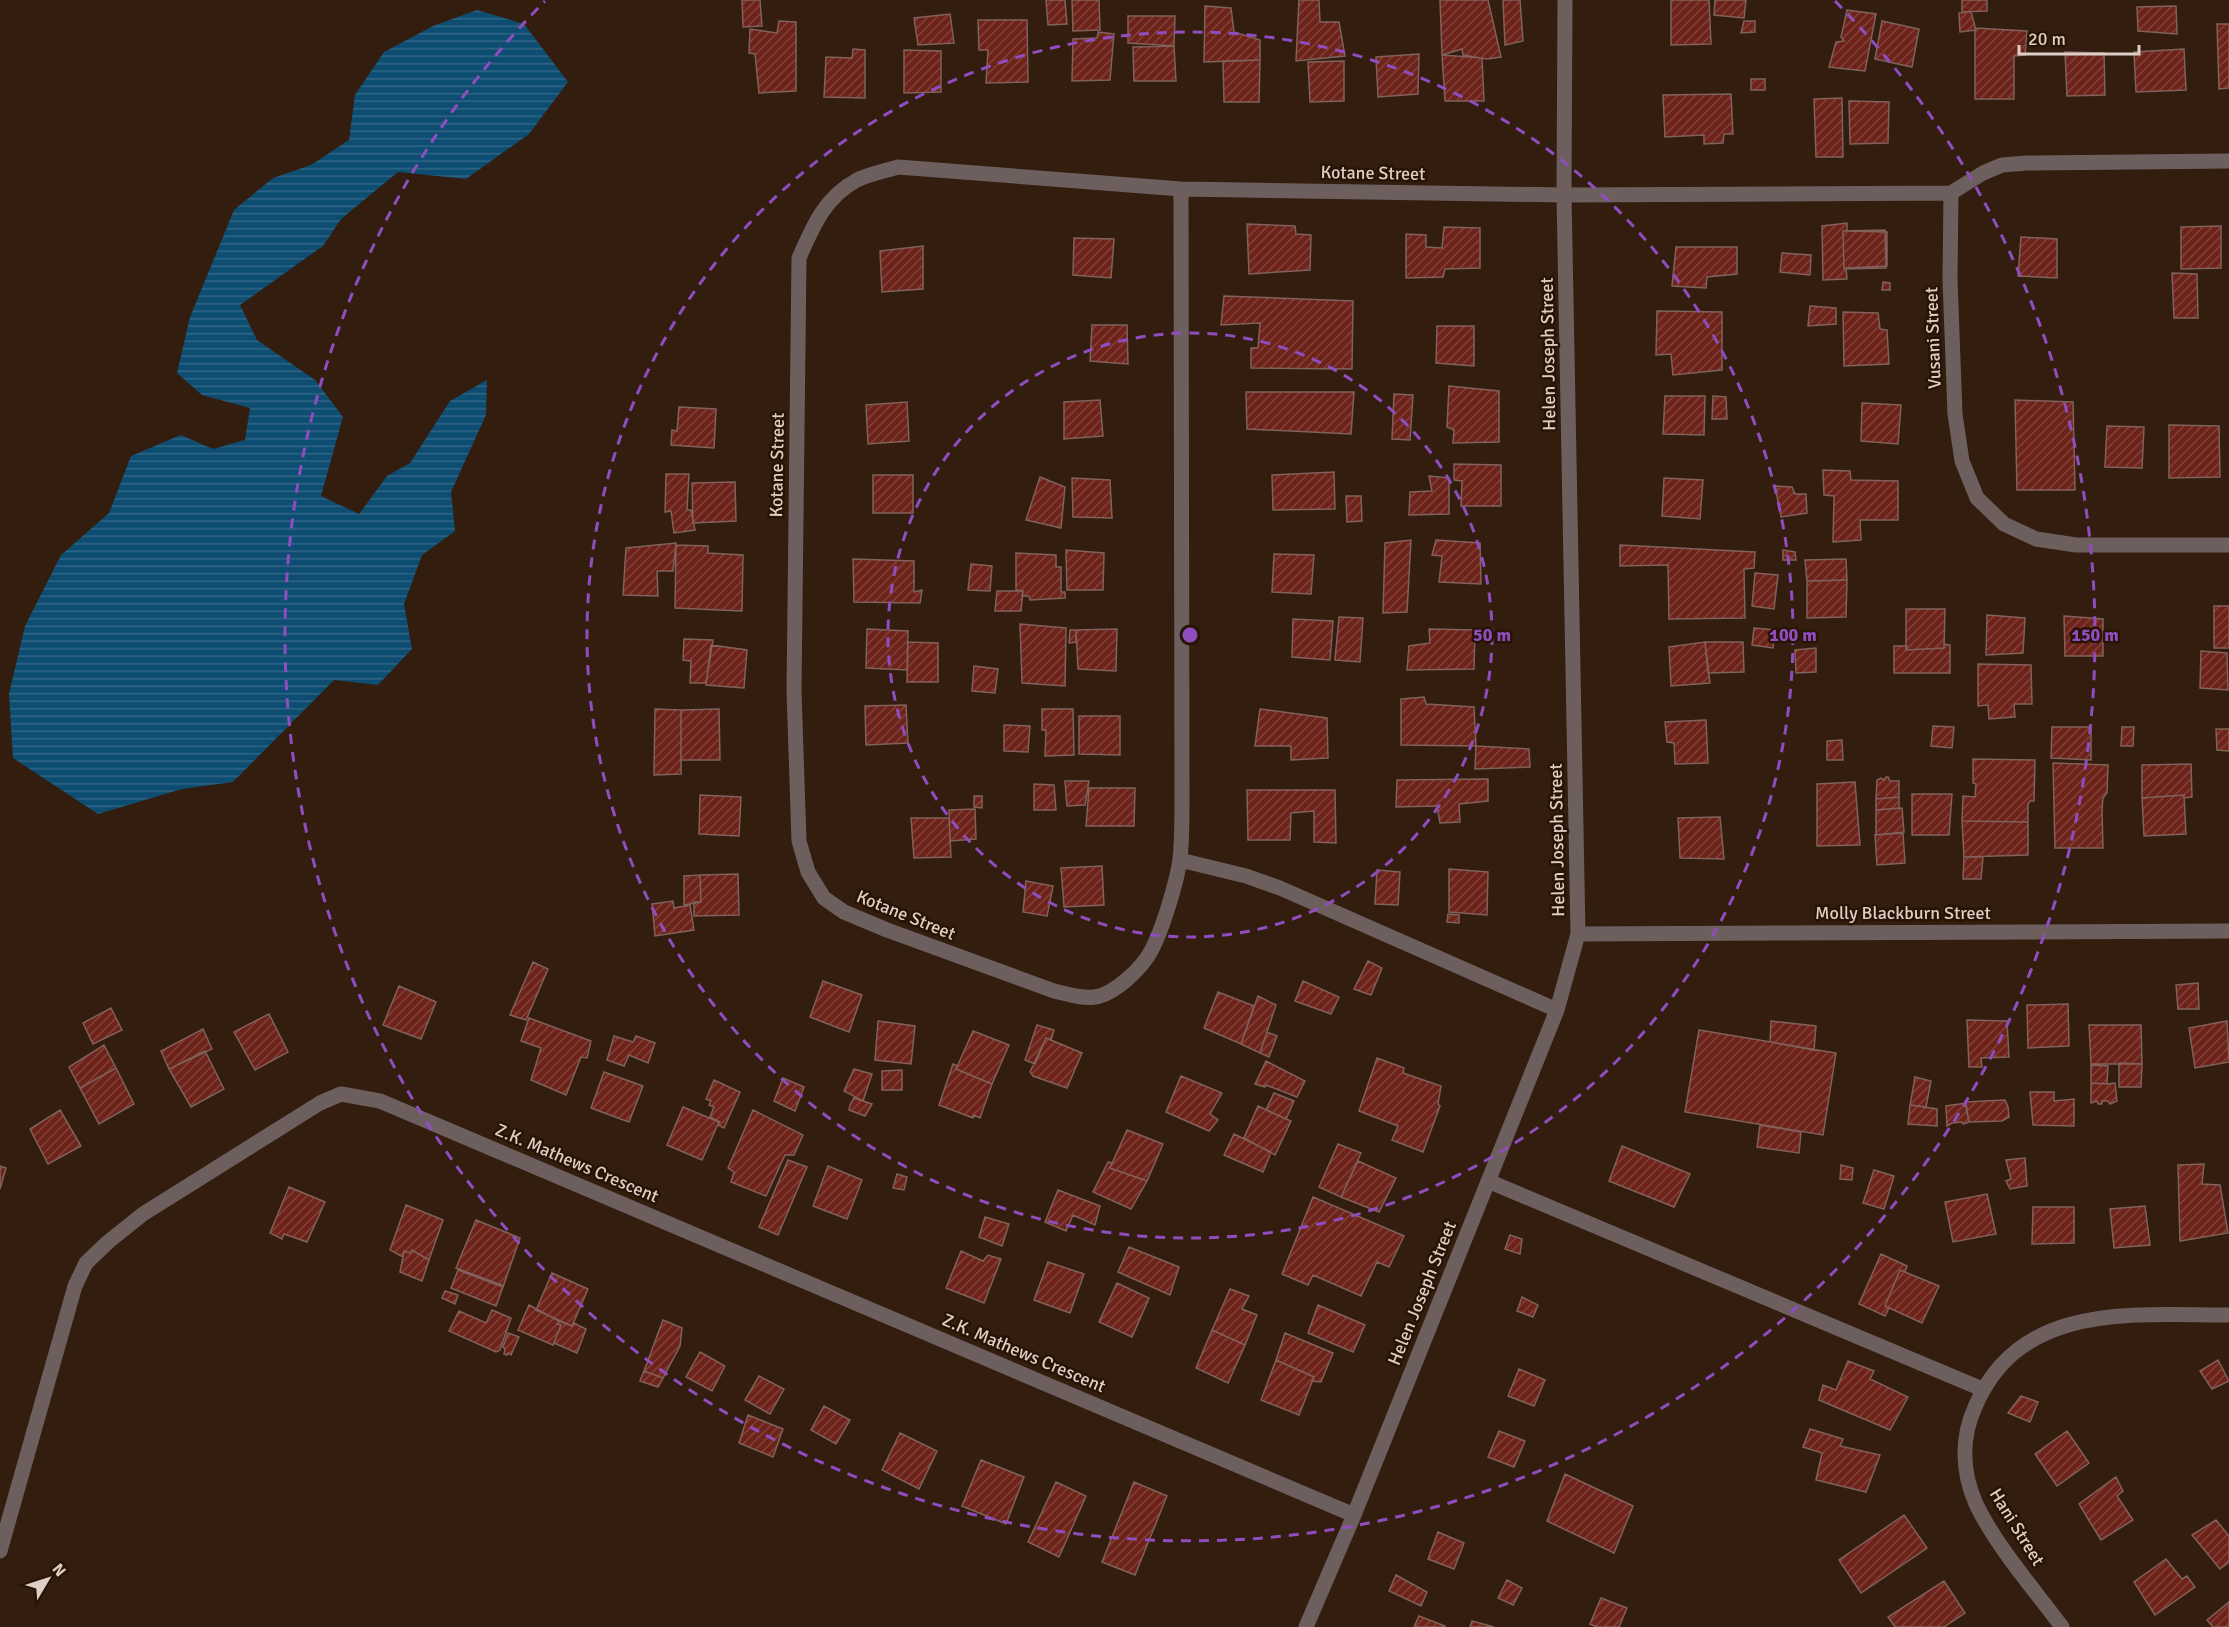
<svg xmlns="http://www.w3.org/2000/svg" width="2229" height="1627" font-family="Signika,sans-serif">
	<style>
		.water { fill: url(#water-rules) }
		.building { fill: url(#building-hatch); stroke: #81615c; stroke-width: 1.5 }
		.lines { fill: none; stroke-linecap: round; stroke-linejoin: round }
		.minor { stroke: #6e5f5f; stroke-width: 15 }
		.ring { fill: none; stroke: #8f4dc0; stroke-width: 3; stroke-dasharray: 10 8 }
		.labels { text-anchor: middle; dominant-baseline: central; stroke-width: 5; stroke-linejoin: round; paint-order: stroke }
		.street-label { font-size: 18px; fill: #decfc6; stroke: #281405 }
		.centre { fill: #8f4dc0; stroke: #281405; stroke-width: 3 }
		.ring-label { font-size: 18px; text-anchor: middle; font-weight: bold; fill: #8f4dc0; stroke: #281405; stroke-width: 5; stroke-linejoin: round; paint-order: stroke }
	</style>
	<defs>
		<pattern id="water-rules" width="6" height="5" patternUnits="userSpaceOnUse" patternTransform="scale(1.5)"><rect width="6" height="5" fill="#0e4d72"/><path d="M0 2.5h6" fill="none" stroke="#316685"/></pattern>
		<pattern id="building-hatch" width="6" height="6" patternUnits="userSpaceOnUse" patternTransform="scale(1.5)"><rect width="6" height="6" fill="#6d2319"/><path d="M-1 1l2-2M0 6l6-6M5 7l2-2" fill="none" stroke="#814239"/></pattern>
	</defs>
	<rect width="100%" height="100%" fill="#321d0e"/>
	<!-- water -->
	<path class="water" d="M477 10 524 24 568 82 529 134 466 179 398 172 341 219 323 246 240 305 257 340 315 380 343 417 321 496 359 514 387 476 410 463 450 401 487 380 486 415 451 492 455 531 422 555 404 604 412 649 378 685 334 680 233 782 182 789 98 814 13 758 9 694 25 626 61 555 109 513 131 456 181 435 213 449 245 440 250 408 202 395 177 373 190 317 234 210 273 178 311 165 349 140 355 95 384 52 433 26Z"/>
	<!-- building -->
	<path class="building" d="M742 0H760L762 26 743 27Z
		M1046 0H1065L1067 24 1048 25Z
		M1072 0H1099L1100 30 1073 31Z
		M1299 0H1319L1320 22H1339L1345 56 1296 61Z
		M1440 0H1488L1501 57 1487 59 1463 55 1462 49 1442 55Z
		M1503 0H1520L1523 41 1505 45Z
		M1671 0H1709L1711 44 1671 45Z
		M1715 0H1746L1744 18 1714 15Z
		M1962 0H1987V11L1962 12Z
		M1205 6 1231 8 1234 32 1260 40V60L1204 62Z
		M2176 6 2177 34 2138 31 2137 7Z
		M1847 10 1876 14 1865 71 1829 67 1836 42 1844 41 1841 37Z
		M1971 12 1976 30 1960 32 1959 13Z
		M950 14 954 43 918 45 914 18Z
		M1128 16H1175L1174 46 1128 43Z
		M978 20H1027L1028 82 986 83 988 50H979Z
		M779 21 796 22V91L759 93 755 54 749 53 750 29 777 33Z
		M1744 21H1755V32L1741 33Z
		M1882 21 1919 29 1912 67 1875 59Z
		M2217 24H2229V88L2219 89Z
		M1975 28 2027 31 2025 55 2014 56V99H1975Z
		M1098 32 1114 34 1110 80 1072 81 1073 39 1097 38Z
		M1174 46 1176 81H1134L1133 47Z
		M853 49 865 50V98L824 97 826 57 852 58Z
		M2184 49 2186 90 2136 92 2134 52Z
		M904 50 941 51V92L904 93Z
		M2065 52 2104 53 2105 95 2067 96Z
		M1419 54 1418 94 1378 97 1376 57Z
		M1442 55 1482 58 1484 101H1445Z
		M1260 60 1259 102H1224L1223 61Z
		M1344 61V101L1310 102 1308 62Z
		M1751 79H1765V90H1751Z
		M1731 94 1733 134H1724L1723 143 1704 144V135L1665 137 1663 95Z
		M1842 98 1843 157H1816L1814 99Z
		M1849 101 1889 102 1888 143 1850 144Z
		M1847 223V231L1887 232V266L1846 268 1847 279 1823 280 1822 226Z
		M1247 224 1295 226 1296 234 1311 235 1310 270 1249 274Z
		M2221 226V268L2181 269V227Z
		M1444 227 1480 228V268L1445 269 1443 277 1406 278V234L1426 235V247L1442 248Z
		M1885 230 1886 268 1844 269 1843 231Z
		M2021 237 2057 239V278L2018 276Z
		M1074 238 1114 239 1111 278 1073 275Z
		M923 246V289L882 292 880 251Z
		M1676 247H1737V274L1707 277 1706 288 1672 286Z
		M1782 253 1811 255 1810 275 1780 272Z
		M2172 273 2197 274 2198 318H2174Z
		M1883 282 1890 283V290H1882Z
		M1224 296 1353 301 1352 369 1251 368V348H1258L1260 323 1221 325Z
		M1810 306 1836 308V324L1808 326Z
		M1657 311 1722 312V370L1673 375 1671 354 1656 355Z
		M1843 312 1878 313 1880 329 1887 330 1889 364 1844 366Z
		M1092 325H1127L1128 364 1090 361Z
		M1437 326H1474V366L1436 363Z
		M1449 386 1499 391V442L1453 443 1454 430 1447 427Z
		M1246 392H1354L1351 434 1247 429Z
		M1394 394 1413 395 1410 440 1392 439Z
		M1665 396H1705L1704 435 1663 434Z
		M1713 396 1726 397 1727 419H1712Z
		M1100 400 1103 436 1064 439V402Z
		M2015 400 2073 402 2075 490H2017Z
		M907 402 909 441 868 444 866 405Z
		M1862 403 1901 405 1898 444 1861 441Z
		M679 407 716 409 714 448 671 445 672 430 677 431Z
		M2169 425 2219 426 2220 477 2169 478Z
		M2107 426 2144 427 2142 468 2105 467Z
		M1454 464 1501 465V506H1461L1462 481 1454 480Z
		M1823 470 1850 471 1851 480 1898 481V520H1860L1861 540 1833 542 1834 496 1824 495Z
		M1334 472 1335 509 1273 510 1272 475Z
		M666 474H689L687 510H691L695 530 674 533 671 511 665 512Z
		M873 475H913V513H873Z
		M1429 476 1449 478V514L1409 515 1410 492 1432 491Z
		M1040 477 1065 487 1061 528 1026 520Z
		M1072 478 1110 480 1112 518 1073 517Z
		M1664 478 1703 480 1700 519 1662 516Z
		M735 482 736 521 693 523 692 483Z
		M1775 486 1792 487 1795 494H1806L1807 513 1781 517Z
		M1346 496H1361L1362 521 1347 522Z
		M1411 540 1407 612 1383 613 1385 543Z
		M1436 540 1480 543 1481 584 1439 582 1442 556 1432 555Z
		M676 543 673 571H657L658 596 623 595 626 548Z
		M676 545 708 546V553L743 555 742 611 675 608Z
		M1620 545 1755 552 1754 568 1744 569 1745 618 1669 619 1668 565 1620 566Z
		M1066 550 1104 553 1103 590H1067Z
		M1783 550 1795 552 1796 560H1783Z
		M1016 553 1056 555V567H1061V592H1065V598L1030 600 1029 596H1022L1023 591 1016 590Z
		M1274 554 1314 555 1311 594 1272 592Z
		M853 559 914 561V592L922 590 920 603 854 602Z
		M1846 559 1847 580 1807 581 1805 560Z
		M971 564 992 566 990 591 968 590Z
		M1755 573 1778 575 1774 609 1752 606Z
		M1847 580 1846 617 1807 618V581Z
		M997 591H1023L1021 611H995Z
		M2214 606H2229V648H2214Z
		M1906 609H1945L1944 648 1906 650Z
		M1987 615 2025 618 2023 653 1986 655Z
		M2064 616 2103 619V656H2065Z
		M1339 617 1363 618 1360 662 1335 660Z
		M1293 619 1333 621 1330 660 1292 657Z
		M1020 624 1066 628 1065 686 1022 683Z
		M1754 628 1775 630 1773 648 1752 645Z
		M867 629 908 631 907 670 866 668Z
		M1117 629 1116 671 1078 669 1076 630Z
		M1429 629 1475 630 1474 669 1407 670 1409 646 1430 643Z
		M1070 630H1076V642L1069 643Z
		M684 639 713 640 706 683H690L691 661 683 660Z
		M908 642 938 643V682H907Z
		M1705 642 1710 683 1671 686 1669 647Z
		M1705 642H1743L1744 672 1708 673Z
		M1944 644 1950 645V673H1894V646H1907L1906 650 1944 648Z
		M711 645 747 650 744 688 706 685Z
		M1816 648V672L1796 673 1795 650Z
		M2201 651 2227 653 2228 690 2200 688Z
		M1978 664 2031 665 2032 704H2014L2015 717 1989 719 1988 705 1978 706Z
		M974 666 998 669 995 693 972 691Z
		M1424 697 1426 704 1474 707 1476 746 1401 745V699Z
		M906 705 908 743 866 745 865 706Z
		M655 709 681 710V774L654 775Z
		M719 709 720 760H681V710Z
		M1042 709H1073L1074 755 1045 756 1046 730H1042Z
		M1260 709 1327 718 1328 758 1291 760V746H1255Z
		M1079 716H1120V755L1079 754Z
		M1706 720 1708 763 1675 764 1674 743 1667 742 1665 722Z
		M1004 725 1030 726 1028 752 1004 751Z
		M1933 726 1954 727 1952 748 1931 746Z
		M2052 727H2091V760L2051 758Z
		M2122 727H2134L2133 746H2121Z
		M2216 729H2229V751L2217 750Z
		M1842 740 1843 760H1827V741Z
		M1476 746 1529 749 1530 767 1475 769Z
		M1973 759 2035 760 2034 801H2030L2028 804V822L1962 821 1963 796 1975 797 1976 784 1973 783Z
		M2053 763 2108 765 2107 793 2103 798 2102 809 2103 848H2055Z
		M2191 764 2192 797 2184 798V795L2142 798V765Z
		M1886 777H1888L1890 781H1899V797L1876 799 1877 780 1881 778 1884 780Z
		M1488 779V801L1459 804 1460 822 1440 823 1437 806 1396 807 1397 780Z
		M1065 781H1089L1085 805 1067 806Z
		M1855 782 1860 845 1817 846V784Z
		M1034 784 1054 785 1056 810H1034Z
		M1089 788H1135L1134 826H1086Z
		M1247 790H1335L1336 843 1314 842V811L1291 813 1290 840H1248Z
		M1912 794H1952L1949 835H1912Z
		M700 795 741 797 739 836 699 834Z
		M2184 795 2186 834 2144 836 2142 798Z
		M974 796H982V808L974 807Z
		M1899 797V808L1876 810V799Z
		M1902 808 1904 832 1876 835V810Z
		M975 809 976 839 950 841 949 810Z
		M1720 817 1724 859 1680 858 1678 818Z
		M911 818H949L951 857 914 858Z
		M1962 821 2028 822V855L1964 857Z
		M1903 833 1905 863 1877 865 1875 835Z
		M1964 857H1983L1981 879H1963Z
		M1102 866 1104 905 1064 907 1061 868Z
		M1449 869 1488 872 1487 915 1449 912Z
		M1377 870 1400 872 1398 905 1375 904Z
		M738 874 739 915 694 916V902H701L700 875Z
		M700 875 701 902 684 905V876Z
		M1026 881 1053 886 1047 916 1023 912Z
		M673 901 674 908 690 905 694 930 655 936 652 904Z
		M1448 914 1459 915V923L1447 922Z
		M1368 961 1382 968 1371 995 1354 989Z
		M533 962 548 969 526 1020 510 1015Z
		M823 981 862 995 849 1032 810 1017Z
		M1303 981 1339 997 1331 1014 1295 1001Z
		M2198 983 2199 1009H2178L2176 985Z
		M399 986 436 1002 421 1039 383 1025Z
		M1218 992 1254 1006 1241 1044 1204 1028Z
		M1258 996 1276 1005 1260 1053 1241 1044Z
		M2068 1004 2069 1046 2028 1048 2027 1005Z
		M111 1008 122 1030 93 1044 83 1023Z
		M269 1014 288 1052 255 1070 234 1032Z
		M529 1018 591 1041 587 1058 581 1057 566 1095 531 1080 541 1048 521 1041Z
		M1967 1020 2007 1021 2009 1057 1981 1058 1982 1067H1969Z
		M878 1021 915 1026 911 1064 875 1060Z
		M1771 1021 1816 1026 1814 1050 1770 1042Z
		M2227 1021 2229 1062 2195 1068 2189 1028Z
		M1037 1025 1054 1030 1051 1040 1046 1038 1035 1064 1025 1060Z
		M2089 1025H2141L2142 1064H2091Z
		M203 1029 212 1049 169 1069 161 1051Z
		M1699 1030 1836 1053 1823 1135 1685 1112Z
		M973 1031 1009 1045 992 1084 956 1069Z
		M1267 1032 1277 1036 1269 1057 1260 1053Z
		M614 1036 633 1042 636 1036 655 1043 648 1063 629 1055 624 1066 607 1060Z
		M1046 1038 1082 1053 1067 1088 1033 1076 1030 1072Z
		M104 1045 116 1068 80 1088 69 1067Z
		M205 1051 224 1089 191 1107 169 1069Z
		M1377 1058 1404 1068 1403 1073 1441 1086 1438 1104 1440 1106 1423 1152 1392 1140 1398 1126 1359 1111Z
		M1266 1061 1305 1081 1297 1097 1266 1085 1265 1087 1255 1084Z
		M2119 1063 2142 1064 2141 1087H2119Z
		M953 1064 957 1066 956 1069 992 1084 980 1118 974 1115 973 1118 939 1105Z
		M2091 1065 2108 1066 2107 1084 2091 1083Z
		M116 1068 134 1104 99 1124 80 1088Z
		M854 1069 872 1074 863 1101 844 1091Z
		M902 1070V1090H882V1071Z
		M604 1072 643 1086 629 1122 591 1108Z
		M1181 1076 1222 1093 1210 1114 1218 1120 1209 1131 1166 1112Z
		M1915 1077 1931 1081 1926 1107 1910 1105Z
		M783 1078 804 1087 795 1111 774 1101Z
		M714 1080 740 1092 724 1128 718 1125 720 1122 710 1117 714 1107 709 1105 711 1101 706 1099Z
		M2091 1083 2107 1084 2115 1083 2117 1101 2110 1104 2108 1101H2102V1104H2098L2097 1101 2091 1103Z
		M2030 1092H2054V1101L2074 1099V1126L2033 1125Z
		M1274 1093 1294 1101 1286 1119 1266 1110Z
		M854 1098 872 1104 865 1116 849 1110 850 1105Z
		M2005 1100 2008 1107 2009 1117 2002 1121 1969 1122 1965 1102Z
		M1966 1103 1969 1122 1963 1124 1962 1122 1952 1123 1947 1126 1946 1106Z
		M1910 1105 1937 1109V1126L1908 1124Z
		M1258 1106 1291 1121 1275 1155 1244 1138Z
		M683 1107 719 1122 702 1160 667 1145Z
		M60 1110 81 1146 48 1164 30 1129Z
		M753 1110 803 1135 794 1155H785L766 1196 731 1182 734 1172 728 1168Z
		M1760 1125 1801 1132 1799 1153 1757 1147Z
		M1127 1130 1163 1144 1147 1181 1110 1168Z
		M1234 1134 1271 1152 1263 1172 1224 1155Z
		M1338 1144 1361 1153 1341 1197 1319 1187Z
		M1622 1146 1690 1174 1674 1207 1609 1181Z
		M2025 1158 2027 1186 2010 1189 2006 1181 2011 1179 2006 1160Z
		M788 1160 807 1167 778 1235 759 1227Z
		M1358 1161 1396 1178 1379 1212 1341 1197Z
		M1108 1162 1112 1163 1110 1168 1147 1181 1131 1209 1093 1192Z
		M2204 1164 2202 1184 2220 1185 2228 1233 2180 1241 2178 1165Z
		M1841 1165 1853 1168 1852 1180 1840 1179Z
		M0 1166 6 1168 0 1189Z
		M828 1166 862 1180 847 1219 813 1206Z
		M1874 1170 1894 1176 1884 1209 1863 1203Z
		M897 1174 907 1177 904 1190 893 1188Z
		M289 1187 325 1202 307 1242 284 1234 282 1239 270 1233Z
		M1058 1190 1100 1206 1095 1225 1073 1215 1066 1231 1045 1222Z
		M1987 1194 1996 1234 1953 1242 1945 1202Z
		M1313 1197 1404 1236 1389 1267 1377 1262 1361 1296 1313 1275 1308 1285 1282 1274Z
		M406 1205 443 1220 429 1260 412 1250 410 1253 404 1251 403 1257 390 1250Z
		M2145 1206 2150 1245 2114 1248 2110 1209Z
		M2033 1207H2074V1243L2032 1244Z
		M985 1217 1009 1224 1002 1246 979 1237Z
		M476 1220 520 1238 503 1287 502 1285 456 1268Z
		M1510 1235 1522 1239 1520 1254 1505 1249Z
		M1129 1247 1179 1267 1170 1295 1118 1272Z
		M412 1250 429 1260 422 1281 400 1272 404 1251 410 1253Z
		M961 1251 983 1261 988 1255 1001 1259 984 1303 946 1288Z
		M1881 1254 1907 1266 1905 1272 1900 1270 1885 1306 1889 1308 1885 1316 1859 1304Z
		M1048 1262 1084 1274 1070 1313 1034 1300Z
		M458 1270 503 1287 496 1306 451 1288Z
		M1900 1270 1939 1286 1922 1323 1885 1306Z
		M552 1273 588 1289 572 1326 536 1310Z
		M1117 1283 1149 1298 1132 1337 1099 1322Z
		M1230 1289 1249 1296 1242 1309 1257 1315 1245 1345 1212 1330Z
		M445 1291 458 1295 455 1304 442 1298Z
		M1522 1297 1538 1305 1533 1317 1517 1311Z
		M529 1305 559 1321 557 1324 561 1325 553 1345 518 1330Z
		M1318 1305 1365 1325 1353 1352 1308 1333Z
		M492 1310 511 1318 500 1350 496 1352 449 1331 459 1311 486 1323Z
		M663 1320 682 1328 680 1346 663 1378 644 1371Z
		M559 1321 572 1326 574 1323 586 1329 577 1353 554 1343 561 1325 557 1324Z
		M1212 1330 1245 1345 1228 1383 1196 1368Z
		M508 1333 519 1337 511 1355 508 1353 507 1355 504 1354 505 1349 503 1347Z
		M1285 1333 1333 1353 1321 1382 1312 1381 1314 1377 1276 1360Z
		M700 1352 725 1366 712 1391 686 1377Z
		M1276 1360 1314 1377 1299 1415 1261 1400Z
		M2218 1360 2229 1381 2212 1389 2200 1371Z
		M1848 1361 1874 1371 1870 1379 1908 1397 1890 1430 1819 1400 1823 1385 1836 1390Z
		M1519 1369 1545 1380 1534 1406 1508 1396Z
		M644 1371 663 1378 658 1387 640 1381Z
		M759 1376 784 1389 770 1414 745 1400Z
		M2021 1396 2038 1402 2030 1422 2008 1413Z
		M824 1406 850 1420 836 1444 811 1430Z
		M748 1415 783 1429 773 1457 739 1443Z
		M1810 1429 1843 1439 1840 1446 1880 1455 1866 1492 1816 1480 1822 1453 1803 1447Z
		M1499 1431 1525 1441 1514 1467 1488 1457Z
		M2067 1431 2089 1463 2057 1486 2035 1454Z
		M900 1433 937 1451 919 1489 882 1470Z
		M981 1460 1024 1477 1006 1524 962 1506Z
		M1565 1474 1633 1506 1614 1553 1547 1521Z
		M2116 1477 2123 1491 2117 1496 2133 1520 2101 1540 2079 1504Z
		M1056 1482 1086 1496 1059 1557 1028 1542Z
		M1134 1482 1167 1496 1135 1575 1102 1562Z
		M1904 1515 1927 1548 1861 1593 1839 1560Z
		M2216 1520 2229 1536V1562L2220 1569 2192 1535Z
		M1438 1532 1464 1543 1454 1569 1428 1559Z
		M2166 1559 2182 1579 2187 1576 2195 1587 2155 1615 2134 1582Z
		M1396 1575 1427 1592 1421 1606 1389 1591Z
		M1507 1580 1522 1588 1513 1605 1498 1598Z
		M1944 1581 1965 1613 1944 1627H1895L1888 1617Z
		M1601 1598 1627 1608 1619 1627H1597L1590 1624Z
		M2229 1602V1627H2213L2207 1620Z
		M1419 1616 1445 1626 1444 1627H1414Z
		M1472 1621 1494 1627H1470Z"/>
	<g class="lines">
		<!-- minor -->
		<path class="minor" d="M2229 161 2027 163 2002 165 1983 173 1951 193 1950 279 1955 414 1962 461 1977 498 2004 524 2036 539 2076 545H2229
			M1181 189 1182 800C1182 819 1182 840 1180 859 1177 882 1162 931 1151 951 1142 968 1115 994 1095 997 1082 999 1067 994 1054 991L887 930 844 912 824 898 808 872 799 841 794 691 799 258C813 226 825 197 857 180 869 174 885 171 898 167L1181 189 1564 195 1951 193
			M1180 860 1246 876 1280 888 1557 1010
			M1578 934 2229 931
			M1488 1181 1982 1389
			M0 1551 75 1286 86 1263 108 1242 143 1214 320 1103 341 1094 380 1101 1354 1515
			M1306 1627 1354 1515 1557 1010 1578 934 1564 195 1565 0
			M2062 1627C2034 1589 1996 1546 1976 1504 1962 1472 1961 1438 1975 1407 2020 1301 2133 1315 2229 1315"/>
	</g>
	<!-- distance rings -->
	<g class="ring">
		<circle cx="1190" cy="635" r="302"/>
		<circle cx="1190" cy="635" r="603"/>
		<path d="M1835 1A905 905 0 1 1 545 1"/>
	</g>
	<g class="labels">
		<!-- street labels -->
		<g class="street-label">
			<text transform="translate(1373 173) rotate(1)">Kotane Street</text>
			<text transform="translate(1933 338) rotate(-92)">Vusani Street</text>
			<text transform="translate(1548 354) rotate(-91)">Helen Joseph Street</text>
			<text transform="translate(777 465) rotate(-89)">Kotane Street</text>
			<text transform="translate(1557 840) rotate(-91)">Helen Joseph Street</text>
			<text x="1903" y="913">Molly Blackburn Street</text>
			<text transform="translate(906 915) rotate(22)">Kotane Street</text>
			<text transform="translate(577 1163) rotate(23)">Z.K. Mathews Crescent</text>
			<text transform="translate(1422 1293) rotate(-68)">Helen Joseph Street</text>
			<text transform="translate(1024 1353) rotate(23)">Z.K. Mathews Crescent</text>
			<text transform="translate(2017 1527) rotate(58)">Hani Street</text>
		</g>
	</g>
	<circle cx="1190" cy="635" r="9" class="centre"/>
	<g class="ring-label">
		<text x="1492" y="641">50 m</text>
		<text x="1793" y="641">100 m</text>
		<text x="2095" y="641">150 m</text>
	</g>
	<!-- north arrow -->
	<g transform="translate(48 1579) rotate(51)" stroke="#281405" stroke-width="4.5" paint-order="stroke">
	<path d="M0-4.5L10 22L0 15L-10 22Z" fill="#decfc6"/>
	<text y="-9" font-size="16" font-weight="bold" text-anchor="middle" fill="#decfc6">N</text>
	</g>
	<!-- scale -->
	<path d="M2019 45v9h120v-9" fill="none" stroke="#decfc6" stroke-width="3"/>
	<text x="2028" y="45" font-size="18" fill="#decfc6" stroke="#281405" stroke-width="4.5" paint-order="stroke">20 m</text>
</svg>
